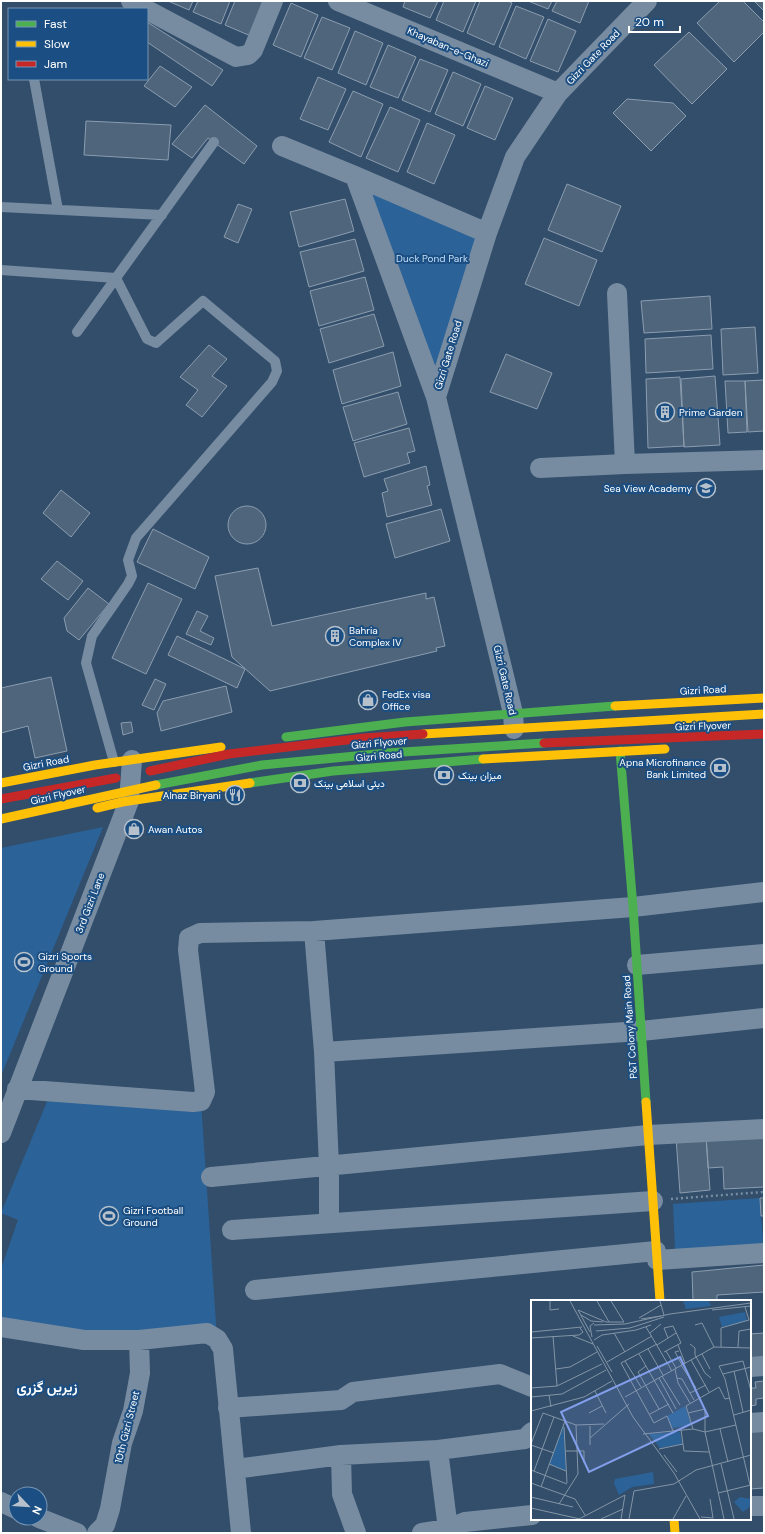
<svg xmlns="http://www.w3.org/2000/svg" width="765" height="1534" font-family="'DM Sans',Vazirmatn,sans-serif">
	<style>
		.green { fill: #2b6398 }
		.building { fill: #4e657c; stroke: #8c9daf }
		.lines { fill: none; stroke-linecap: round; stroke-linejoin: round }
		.path { stroke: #788ca1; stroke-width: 2.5; stroke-dasharray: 2 3; stroke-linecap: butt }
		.lane { stroke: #788ca1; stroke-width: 10 }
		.street { stroke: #788ca1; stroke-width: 20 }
		.fast { stroke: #4caf50; stroke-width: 9 }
		.slow { stroke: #ffc107; stroke-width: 9 }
		.fast-bridge { stroke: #4caf50; stroke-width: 9 }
		.slow-bridge { stroke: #ffc107; stroke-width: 9 }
		.jam-bridge { stroke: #c62828; stroke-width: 9 }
		.labels { text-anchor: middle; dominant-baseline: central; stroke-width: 4; stroke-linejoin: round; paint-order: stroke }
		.street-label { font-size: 10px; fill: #fff; stroke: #1b4e82 }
		.park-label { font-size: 10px; fill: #c4dff8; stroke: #1b4e82 }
		.poi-label { font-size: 10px; fill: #fff; stroke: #1b4e82; text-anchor: start }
		.district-label { font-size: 14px; font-weight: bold; fill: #fff; stroke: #1b4e82 }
		.inset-road { fill: none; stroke: #8495a6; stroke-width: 1 }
		.view { fill: #839eea; fill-opacity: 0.15; stroke: #839eea; stroke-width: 2 }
		.inset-edge { fill: none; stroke: #fff; stroke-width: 2 }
	</style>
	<rect width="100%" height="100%" fill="#324e6b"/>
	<!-- green -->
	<path class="green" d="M355 176 487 233 436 397Z
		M103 827 1 1076V848Z
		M51 1092 201 1101 217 1339 139 1340 1 1327V1269L18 1220 1 1213Z
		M760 1198 763 1244 675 1250 673 1204Z"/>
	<!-- building -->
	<path class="building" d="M168 1H193L189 10Z
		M198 1H230L221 24 193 12Z
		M235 1H268L253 37 225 25Z
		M405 1H438L430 18 403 7Z
		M444 1H476L463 32 436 20Z
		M480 1H508L512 3 494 45 467 33Z
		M528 1H552L548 9Z
		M557 1H589L580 23 552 11Z
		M720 1H743L764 22V32L734 62 697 23Z
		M754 1H764V11Z
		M291 3 318 15 301 57 273 45Z
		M516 6 544 17 526 59 499 47Z
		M322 17 350 28 332 70 304 58Z
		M548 19 576 31 558 72 530 61Z
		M147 22 223 70 212 86 147 42Z
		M355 31 383 43 366 85 338 73Z
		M689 32 727 69 692 104 654 65Z
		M388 45 416 57 398 98 370 87Z
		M420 59 448 70 430 112 402 100Z
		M160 66 192 87 175 107 144 86Z
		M453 72 481 84 463 126 435 114Z
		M318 77 346 89 328 130 300 119Z
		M485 86 513 98 495 140 467 128Z
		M353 91 383 104 361 157 329 142Z
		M627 99 673 103 686 116 651 151 613 113Z
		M205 105 257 146 244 164 208 138 192 158 172 144Z
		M390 107 420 120 398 172 366 158Z
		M86 121 171 125 168 160 84 155Z
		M427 123 455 135 434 184 407 172Z
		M567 184 621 206 602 252 548 230Z
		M345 199 354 231 299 247 290 212Z
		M238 204 252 209 238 243 224 237Z
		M544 238 597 260 579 306 525 284Z
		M355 239 364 271 309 287 300 252Z
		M365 277 374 310 319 326 310 291Z
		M710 296 712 329 644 333 641 301Z
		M374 314 384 346 329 363 320 329Z
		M755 327 758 373 723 375 721 329Z
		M711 335 713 369 646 373 645 339Z
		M209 345 227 359 212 376 227 386 202 417 186 405 198 390 180 377Z
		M393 352 401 386 342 404 333 370Z
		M506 354 552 373 537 409 490 392Z
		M715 376 720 445 684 447 681 379Z
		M680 377 684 446 648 448 646 379Z
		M764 380V431L748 432 745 381Z
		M725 381H745L747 432 728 433Z
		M398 392 407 424 353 441 343 407Z
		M409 428 415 451 407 453 410 463 364 477 354 443Z
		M426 466 430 485 427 486 432 505 387 517 382 493 388 491 384 479Z
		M61 490 90 513 71 537 43 513Z
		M228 525a19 19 0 1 1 38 0a19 19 0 1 1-38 0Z
		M441 509 450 541 395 558 386 524Z
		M153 529 209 557 195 589 137 562Z
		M57 561 83 581 68 600 41 579Z
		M258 568 272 626 426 593V599L434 597 445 646 436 648 437 651 270 691 232 657 215 576Z
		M148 583 182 599 146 674 112 658Z
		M88 588 109 604 79 640 67 631 64 618Z
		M197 611 208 616 200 631 214 638 211 645 186 634Z
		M177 636 245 669 237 688 168 655Z
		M51 677 67 751 35 758 28 726 1 733V688Z
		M155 679 166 684 154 710 142 705Z
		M226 686 232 712 161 731 157 713 163 701Z
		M131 722 133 732 123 735 121 723Z
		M764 1133V1187L724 1189 723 1167 708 1168 706 1136Z
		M706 1136 710 1190 680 1193 676 1138Z
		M760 1198H764V1216H761Z
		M764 1265V1292L717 1295V1301H693L692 1272Z
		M764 1333V1357L750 1358V1334Z
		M764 1381V1398L756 1399V1405L750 1406V1388H756L755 1382Z
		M764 1426V1488L750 1489V1427Z"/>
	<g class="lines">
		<!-- path -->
		<path class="path" d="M671 1199 764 1192"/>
		<!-- lane -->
		<path class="lane" d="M34 79 58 210
			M1 207 162 215
			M1 270 116 278 147 339 156 343 203 301 275 361 277 371 272 382 136 538 128 560 132 576 128 584 92 636 86 663 114 762
			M77 332 214 142"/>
		<!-- street -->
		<path class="street" d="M131 1 146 9
			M338 1 558 93
			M147 10 236 57 248 55 253 50 273 1
			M282 146 355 176 487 233
			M355 176 436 397 513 713 514 729
			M617 293 625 464
			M436 397 487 233 515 157 558 93 647 1
			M540 468 625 464 764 460
			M314 931 324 1052 329 1166V1223
			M637 965 764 954
			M324 1052 641 1031 764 1018
			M17 1089 193 1102 201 1101 205 1092 188 950 189 938 200 933 314 931 633 907 764 892
			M1 1133 129 801 132 760
			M211 1177 648 1135 764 1129
			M232 1230 653 1201
			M657 1260 764 1253
			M255 1290 656 1251
			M1 1327 84 1340H139L207 1333 217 1339 223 1349 241 1533
			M750 1367 764 1366
			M228 1408 341 1400 353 1392 500 1374 532 1387
			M750 1423 764 1422
			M438 1450 448 1529
			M341 1455 342 1494 356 1533
			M235 1469 341 1455 438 1450 525 1439 532 1432
			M1 1502 16 1509
			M750 1506H764
			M39 1518 77 1533
			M97 1533 105 1525 110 1509 122 1443 133 1411 140 1373 139 1340
			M422 1533 448 1529 465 1522 532 1515"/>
		<!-- fast -->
		<path class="fast" d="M286 737 405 722 615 706
			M620 751 633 907 646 1102
			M250 783 333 771 483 759"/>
		<!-- slow -->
		<path class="slow" d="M615 706 764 698
			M483 759 665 749
			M1 783 95 765 221 747
			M97 808 122 802 250 783
			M646 1102 660 1301
			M674 1519 675 1533"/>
		<!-- fast-bridge -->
		<path class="fast-bridge" d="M156 785 262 765 387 753 544 743"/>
		<!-- slow-bridge -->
		<path class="slow-bridge" d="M423 734 764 714
			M1 819 156 785"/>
		<!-- jam-bridge -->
		<path class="jam-bridge" d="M544 743 764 734
			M150 771 229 754 364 738 423 734
			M1 799 116 778"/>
	</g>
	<!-- icons -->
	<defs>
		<g id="building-ring" transform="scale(1)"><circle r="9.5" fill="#1b4e82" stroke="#b7c1cb" stroke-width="1.5"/><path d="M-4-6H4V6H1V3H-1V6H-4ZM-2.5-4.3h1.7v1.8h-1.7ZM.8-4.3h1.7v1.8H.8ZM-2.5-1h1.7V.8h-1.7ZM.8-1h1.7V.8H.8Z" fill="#b7c1cb"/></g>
		<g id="school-ring" transform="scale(1)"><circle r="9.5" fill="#1b4e82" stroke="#b7c1cb" stroke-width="1.5"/><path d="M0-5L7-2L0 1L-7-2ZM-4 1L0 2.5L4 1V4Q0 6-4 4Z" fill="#b7c1cb"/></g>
		<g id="shop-ring" transform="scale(1)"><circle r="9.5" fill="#1b4e82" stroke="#b7c1cb" stroke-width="1.5"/><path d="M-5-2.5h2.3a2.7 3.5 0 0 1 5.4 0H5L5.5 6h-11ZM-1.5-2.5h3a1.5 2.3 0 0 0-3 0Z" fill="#b7c1cb"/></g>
		<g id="bank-ring" transform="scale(1)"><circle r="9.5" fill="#1b4e82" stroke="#b7c1cb" stroke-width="1.5"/><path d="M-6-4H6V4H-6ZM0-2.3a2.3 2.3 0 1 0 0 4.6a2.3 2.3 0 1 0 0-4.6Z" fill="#b7c1cb"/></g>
		<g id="restaurant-ring" transform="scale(1)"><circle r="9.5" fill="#1b4e82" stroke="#b7c1cb" stroke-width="1.5"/><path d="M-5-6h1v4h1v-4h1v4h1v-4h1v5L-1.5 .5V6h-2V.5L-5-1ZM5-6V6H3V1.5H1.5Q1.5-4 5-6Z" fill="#b7c1cb"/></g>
		<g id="stadium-ring" transform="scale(1)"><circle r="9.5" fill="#1b4e82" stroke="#b7c1cb" stroke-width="1.5"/><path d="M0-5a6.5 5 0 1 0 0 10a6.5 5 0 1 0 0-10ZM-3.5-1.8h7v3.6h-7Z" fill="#b7c1cb"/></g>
	</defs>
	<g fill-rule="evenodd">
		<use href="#building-ring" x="665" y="412"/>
		<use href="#school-ring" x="706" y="488"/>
		<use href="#building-ring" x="335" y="636"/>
		<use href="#shop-ring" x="368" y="700"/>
		<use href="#bank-ring" x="720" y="768"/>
		<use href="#bank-ring" x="444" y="775"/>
		<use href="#bank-ring" x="300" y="783"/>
		<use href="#restaurant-ring" x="235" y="795"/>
		<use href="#shop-ring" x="134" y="829"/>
		<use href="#stadium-ring" x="24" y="962"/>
		<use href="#stadium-ring" x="109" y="1216"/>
	</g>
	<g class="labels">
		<!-- street labels -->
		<g class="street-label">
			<text transform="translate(448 47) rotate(23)">Khayaban-e-Ghazi</text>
			<text transform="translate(593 57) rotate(-46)">Gizri Gate Road</text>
			<text transform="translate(448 355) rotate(-73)">Gizri Gate Road</text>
			<text transform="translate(505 680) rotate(77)">Gizri Gate Road</text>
			<text transform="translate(703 690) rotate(-3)">Gizri Road</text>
			<text transform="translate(703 726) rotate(-2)">Gizri Flyover</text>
			<text transform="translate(379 743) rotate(-5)">Gizri Flyover</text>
			<text transform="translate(379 756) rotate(-5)">Gizri Road</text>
			<text transform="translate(46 763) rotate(-11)">Gizri Road</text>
			<text transform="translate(58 795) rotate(-13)">Gizri Flyover</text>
			<text transform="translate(90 903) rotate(-69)">3rd Gizri Lane</text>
			<text transform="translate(630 1027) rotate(-94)">P&amp;T Colony Main Road</text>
			<text transform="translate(127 1427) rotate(-76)">10th Gizri Street</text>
		</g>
		<!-- park labels -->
		<g class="park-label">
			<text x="432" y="258">Duck Pond Park</text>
		</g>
		<!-- poi labels -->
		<g class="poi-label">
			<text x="679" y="412">Prime Garden</text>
			<text x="692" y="488" text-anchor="end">Sea View Academy</text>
			<text x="349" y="630">Bahria<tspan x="349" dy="12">Complex IV</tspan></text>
			<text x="382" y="694">FedEx visa<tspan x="382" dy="12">Office</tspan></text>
			<text x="706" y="762" text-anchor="end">Apna Microfinance<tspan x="706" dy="12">Bank Limited</tspan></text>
			<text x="458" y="775">میزان بینک</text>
			<text x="314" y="783">دبئی اسلامی بینک</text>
			<text x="221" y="795" text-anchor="end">Alnaz Biryani</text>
			<text x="148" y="829">Awan Autos</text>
			<text x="38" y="956">Gizri Sports<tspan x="38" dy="12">Ground</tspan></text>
			<text x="123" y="1210">Gizri Football<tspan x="123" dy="12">Ground</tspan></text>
		</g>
		<!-- district labels -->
		<g class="district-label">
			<text x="47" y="1387">زیریں گزری</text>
		</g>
	</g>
	<!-- overview -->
	<g transform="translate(531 1300)">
		<rect width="220" height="220" fill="#324e6b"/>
		<path d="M152 1H178L180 6 155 9ZM214 12 216 21 191 27 188 17ZM154 106 160 125 141 128 136 116ZM33 125 35 171 18 164ZM149 132 151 144 129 148 118 134ZM122 172 123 184 101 187 88 195 83 183 84 179ZM209 197 220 199V206L212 212 203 202Z" fill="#2b6398"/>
		<path class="inset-road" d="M19 1V10L28 9M39 1 102 117 143 173 169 219M66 1 78 22M80 1 93 22M129 1 133 15M47 10 75 22H93M47 10 59 32M181 10 220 6M50 15 60 21 72 22M108 18 130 5M110 19 130 16M63 25 94 24 139 14 220 3M164 25 171 23 183 47M115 27 141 71M65 31 99 28 133 17M0 32 51 27M83 33 94 52M119 33 130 24M22 36 26 86M42 36 62 44M61 37 59 26 63 23M0 38 48 35 52 32 49 28M63 40 71 35 105 30 120 25M126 44 90 63 123 123 136 116 142 131M159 44 164 48V55L174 73 180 78M126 45 145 33M147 45 154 63M66 46 81 72M190 47V28L218 20 214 7M207 47 208 31 220 29M117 49 132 75M135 51 150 43 142 26 133 28 137 38M148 51 144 52 151 65M133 52 135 51 145 68M108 54 142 113M171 54 179 69M160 60 178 92M94 61 110 87M76 62 121 36M150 65 165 88M115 66 107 72 128 109M25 69 39 67 66 52M144 69 147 83 159 103M203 71 212 112M192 74 220 67M131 76 149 105M128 78 145 109M146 78 151 79 163 100M0 88 26 86 71 64M64 91 75 113M159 93 175 85M18 95 20 107M0 97 31 94 75 70M94 97 183 47 220 48M0 111 53 97 81 81M12 113 45 125 73 124M58 113 71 106M157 113 174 109V132L193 219M119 114 138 104M203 115 220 110M59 126V145M33 127 36 183M162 129 155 106 188 87 194 99 199 98M189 129 197 162M150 130 153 151 178 152M112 134 162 129 174 132 205 125M59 138 98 104M0 144 12 113M0 145 23 153M128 149 152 144M34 151H53V163M133 155 146 172M18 164 35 171M190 164 203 219M0 170 36 184M3 171 23 117M0 183 44 199 54 215M219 185 194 79 188 66 212 61 220 91M10 187 34 121M187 193 220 185M0 197 42 207M179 199 182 218M28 204 47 174 45 125M0 208 49 219M170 217 182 218M48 219 94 195M70 219 92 209M90 219 94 195M98 219 103 191 143 184 165 170 220 155M142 219 155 196"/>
		<path class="view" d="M149 57 177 116 58 172 30 112Z"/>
		<rect width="220" height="220" class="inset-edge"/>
	</g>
	<!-- border -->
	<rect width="765" height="1534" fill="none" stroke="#ffffff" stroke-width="4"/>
	<!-- legend -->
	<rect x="8" y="8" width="140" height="72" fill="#1b4e82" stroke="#7695b4"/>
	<rect x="16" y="21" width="20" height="6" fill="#4caf50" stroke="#7695b4"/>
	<text x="44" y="28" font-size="12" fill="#ffffff">Fast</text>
	<rect x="16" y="41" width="20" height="6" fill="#ffc107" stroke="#7695b4"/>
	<text x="44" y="48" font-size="12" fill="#ffffff">Slow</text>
	<rect x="16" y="61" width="20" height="6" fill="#c62828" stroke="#7695b4"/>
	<text x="44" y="68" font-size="12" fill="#ffffff">Jam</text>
	<!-- north arrow -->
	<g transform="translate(28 1506) rotate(115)"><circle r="19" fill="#1b4e82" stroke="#7695b4"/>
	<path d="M0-3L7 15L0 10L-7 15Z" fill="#b7c1cb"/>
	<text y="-6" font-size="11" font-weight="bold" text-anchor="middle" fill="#ffffff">N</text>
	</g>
	<!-- scale -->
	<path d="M629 26v6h51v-6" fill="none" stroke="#ffffff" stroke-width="2"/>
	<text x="635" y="26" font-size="12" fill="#ffffff" stroke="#1b4e82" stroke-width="3" paint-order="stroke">20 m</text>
</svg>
